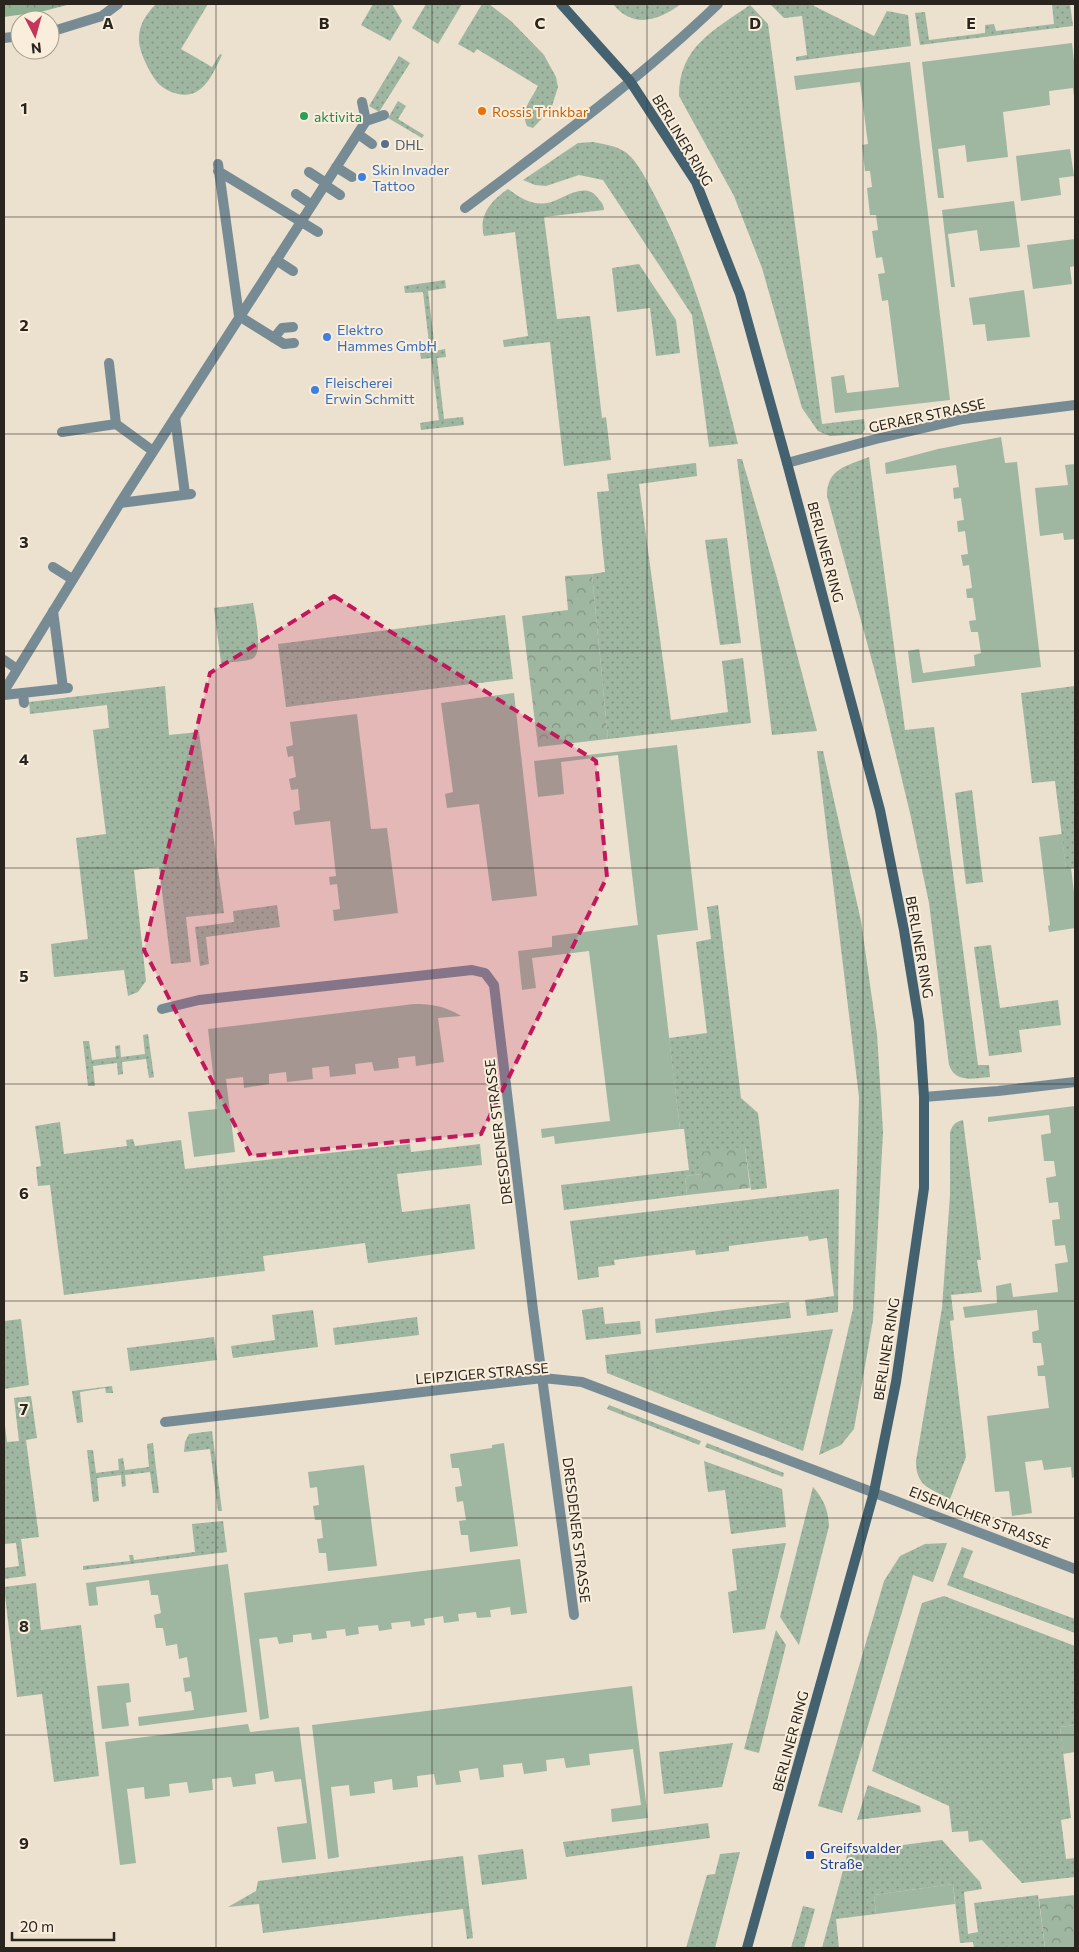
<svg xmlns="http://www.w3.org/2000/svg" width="1079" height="1952" font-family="Commissioner,sans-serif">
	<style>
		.grass { fill: url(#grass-dots) }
		.forest { fill: url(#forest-crowns) }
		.park { fill: url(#park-crowns) }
		.garden { fill: #9fb6a1 }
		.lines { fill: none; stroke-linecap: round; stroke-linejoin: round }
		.street { stroke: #778b95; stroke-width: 10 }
		.secondary { stroke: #446170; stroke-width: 10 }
		.marked { fill: #c2185b; fill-opacity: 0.2; stroke: #c2185b; stroke-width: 4; stroke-dasharray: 10 6; stroke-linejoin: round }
		.grid { fill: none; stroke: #29241e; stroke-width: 1; stroke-opacity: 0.55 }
		.food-dot { fill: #e8710a; stroke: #f9eedb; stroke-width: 2 }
		.leisure-dot { fill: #2e9e5b; stroke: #f9eedb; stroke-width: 2 }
		.service-dot { fill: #5c6f8a; stroke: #f9eedb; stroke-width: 2 }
		.shop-dot { fill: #3f7fe0; stroke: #f9eedb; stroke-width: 2 }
		.transit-dot { fill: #1a4fb4; stroke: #f9eedb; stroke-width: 2 }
		.labels { text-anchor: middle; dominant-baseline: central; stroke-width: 4; stroke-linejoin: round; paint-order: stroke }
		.food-label { font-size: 14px; fill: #c56008; stroke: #f9eedb; text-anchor: start }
		.leisure-label { font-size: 14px; fill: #27864d; stroke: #f9eedb; text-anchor: start }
		.street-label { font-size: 14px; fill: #29241e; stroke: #f9eedb }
		.service-label { font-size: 14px; fill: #4e5e75; stroke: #f9eedb; text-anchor: start }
		.shop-label { font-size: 14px; fill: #366cbe; stroke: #f9eedb; text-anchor: start }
		.transit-label { font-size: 14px; fill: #164399; stroke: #f9eedb; text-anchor: start }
		.grid-label { font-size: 16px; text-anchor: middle; font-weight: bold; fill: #29241e; stroke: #f9eedb; stroke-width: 4; stroke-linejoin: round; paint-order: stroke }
	</style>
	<defs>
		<pattern id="grass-dots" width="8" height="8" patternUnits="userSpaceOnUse" patternTransform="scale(1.25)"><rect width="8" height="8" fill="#9fb6a1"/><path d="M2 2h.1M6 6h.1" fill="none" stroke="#829483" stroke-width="1.8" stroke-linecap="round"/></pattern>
		<pattern id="forest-crowns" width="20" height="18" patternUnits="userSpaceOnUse" patternTransform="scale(1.25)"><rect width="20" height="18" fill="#8db190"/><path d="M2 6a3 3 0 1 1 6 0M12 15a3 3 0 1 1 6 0" fill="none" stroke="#739075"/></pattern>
		<pattern id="park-crowns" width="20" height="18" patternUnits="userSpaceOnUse" patternTransform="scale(1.25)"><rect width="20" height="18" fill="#9fb6a1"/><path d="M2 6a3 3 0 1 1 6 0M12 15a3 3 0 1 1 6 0" fill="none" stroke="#829483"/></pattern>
	</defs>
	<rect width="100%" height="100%" fill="#ece0ce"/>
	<!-- grass -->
	<path class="grass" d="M156 4H208L181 49 212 67 220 54 222 55C216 67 209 85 196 92 185 98 169 93 160 85 152 78 139 52 139 41 138 26 146 14 156 4Z
		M373 4H392L402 21 390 41 361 25Z
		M426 4H462L438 44 412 28Z
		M482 4H489L511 21 544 55 556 77 558 87 551 109 533 128 527 126C520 110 531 100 538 86L477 49 474 53 458 44Z
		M613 4H681C658 21 633 29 613 4Z
		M770 4H814V6L874 36 887 11 908 15 911 46 796 61V57L807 55 802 16 784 18Z
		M1052 4H1070L1073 26 920 45 915 13 925 12 929 40 985 33V25L994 24 996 31 1054 24Z
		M750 5 768 24 822 424 864 419 865 429 862 434 830 436 818 431 802 408 762 268 734 196 679 96C679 47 713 31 750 5Z
		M399 56 410 63 379 112 369 106Z
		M398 101 406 106 398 119 424 135 422 138 388 118Z
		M593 142C607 145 621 146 631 157 641 168 648 183 655 196 696 274 717 359 738 444L709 447 692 315 603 180 579 175 546 186 535 185 523 180 578 143Z
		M508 189C519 197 532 206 547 203 561 201 584 180 597 197 600 201 604 204 604 210L544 217 557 319 590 316 602 418 606 417 611 460 564 466 550 342 504 347 503 340 528 336 515 232 484 236C478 215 492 200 508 189Z
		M639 264 676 320 680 353 656 356 650 308 617 312 612 268Z
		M445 280 446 288 428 291 435 351 445 349 446 357 437 358 444 419 463 417 464 425 421 430 420 423 439 420 431 358 421 359 420 352 430 351 423 292 405 293 404 286Z
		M869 457 905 730 934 727 978 1065H989L990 1077C974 1078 956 1084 949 1065L929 903 910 813 884 705 827 496C827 468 847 466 869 457Z
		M737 459H742L777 578 817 731 772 735Z
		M696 463 697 476 639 484 671 720 728 712 722 661 743 658 751 723 608 739 592 574 605 572 597 492 609 491 607 474Z
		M727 538 741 643 720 645 705 540Z
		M253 603C255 614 264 655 252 659 243 662 230 662 221 663L214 608Z
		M505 615 513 679 286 707 278 644Z
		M165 686 169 735 199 732 224 913 186 917 191 962 171 964 159 867 134 870 146 981 138 992 128 996 124 970 54 977 51 944 88 939 76 838 106 834 93 730 109 728 107 705 30 714 29 702Z
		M1075 686V868L1066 869 1055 781 1032 783 1021 693Z
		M817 751H823L861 921 877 1034 883 1132 873 1320 854 1429 841 1445 819 1455 853 1309 859 1097Z
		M972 790 983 882 966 884 955 793Z
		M277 905 280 927 206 937 209 964 200 966 195 927 234 922 233 911Z
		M718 905 741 1098 758 1113 767 1188 751 1190 745 1147 703 1174 685 1176 687 1195 564 1210 561 1185 689 1170 684 1129H680L669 1038 707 1033 696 942 711 939 707 907Z
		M991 945 1000 1008 1058 1000 1061 1025 1019 1030 1022 1052 989 1056 974 947Z
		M148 1034 154 1077 149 1078 146 1059 122 1062 123 1074 118 1075 117 1063 93 1066 95 1086H88L83 1041H89L92 1060 116 1057 115 1046 120 1045 121 1057 145 1054 143 1035Z
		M963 1120 981 1260H977L982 1292 951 1295 954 1320 950 1321 966 1457 950 1499C930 1488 916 1487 916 1461L942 1308 950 1195V1133C952 1125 955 1122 963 1120Z
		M60 1122 64 1154 127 1146 126 1140 133 1139 135 1146 181 1140 185 1169 410 1144 411 1152 480 1144 482 1165 397 1174 402 1212 470 1204 475 1249 368 1263 365 1243 263 1256 265 1271 64 1295 50 1185 38 1186 36 1167 41 1166 35 1126Z
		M839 1189 838 1312 807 1316 805 1300 834 1296 827 1238 809 1241 808 1236 729 1246V1251L696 1255 695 1250 614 1260 615 1265 598 1267 599 1277 578 1280 570 1221Z
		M789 1302 791 1318 656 1333 655 1319Z
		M603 1307 605 1324 640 1321 641 1334 586 1340 582 1310Z
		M313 1310 318 1347 233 1358 231 1346 275 1340 272 1315Z
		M417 1317 419 1335 335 1345 333 1328Z
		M21 1319 29 1385 4 1389V1321Z
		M833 1329 803 1451 607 1373 605 1355Z
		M214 1337 217 1360 130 1371 127 1348Z
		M112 1386 113 1393H106L105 1388 80 1392 83 1422 77 1423 72 1391Z
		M31 1396 37 1438 26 1440 39 1537 21 1539 26 1576 4 1579V1568L19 1566 16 1543 4 1544V1417L7 1442 19 1441 14 1398Z
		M609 1405 701 1441 699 1445 607 1409Z
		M212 1431 222 1511H218L210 1449 184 1452 185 1442 189 1434Z
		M153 1443 159 1493H153L150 1472 125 1475 126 1486 122 1487 121 1475 97 1478 99 1501 93 1502 87 1450H93L96 1473 119 1470 118 1459 123 1458 125 1470 149 1467 147 1444Z
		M707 1443 784 1473 783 1477 705 1447Z
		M704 1461 782 1489 786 1527 731 1534 725 1490 708 1492Z
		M813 1487C824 1499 828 1510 829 1526L799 1645 780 1617Z
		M223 1521 227 1552 83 1570V1566L130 1561 129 1555H133L134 1560 195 1552 192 1524Z
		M786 1543 765 1629 733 1633 728 1592 737 1590 732 1549Z
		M947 1543 933 1582 913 1575 842 1813 818 1806 884 1581 900 1556 925 1544Z
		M962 1547 973 1551 963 1577 1075 1619V1633L947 1585Z
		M36 1583 41 1630 81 1625 99 1776 54 1782 42 1694 17 1697 4 1587Z
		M944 1596 1075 1646V1725L1060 1727 1071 1818 1061 1820 1066 1859 1075 1858V1877L1022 1883 982 1840 969 1842 968 1831 952 1832 949 1806 872 1771 922 1603Z
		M776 1630 786 1645 759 1753 744 1749Z
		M733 1743 722 1787 664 1794 659 1752Z
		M868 1785 920 1806 921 1812 857 1820Z
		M708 1823 710 1838 566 1857 563 1842Z
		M942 1840 980 1882 982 1889 964 1892 968 1934 978 1932 974 1903 1038 1895 1045 1948H974L973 1942 960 1943 953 1884 874 1895 876 1914 836 1919 839 1948H822L848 1852Z
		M523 1849 527 1879 482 1885 478 1855Z
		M740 1852 715 1948H686L707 1875 715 1874 720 1854Z
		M463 1856 473 1938 467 1939 463 1909 263 1933 259 1904 228 1907 256 1891 258 1881Z
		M803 1906 815 1909 804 1948H791Z"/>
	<!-- forest -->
	<path class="forest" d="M4 4H71L44 11 4 17Z"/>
	<!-- park -->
	<path class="park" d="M592 574 608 739 538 747 522 616 568 610 565 576Z
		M745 1147 750 1188 687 1195 685 1176 703 1174 700 1152Z
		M1075 1895V1948H1045L1039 1899Z"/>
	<!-- garden -->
	<path class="garden" d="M1072 43 1075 70V105L1073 88 1049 91 1050 105 1003 112 1008 157 967 162 965 145 938 149 944 198H938L922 62Z
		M910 62 950 400 835 413 831 377 844 375 847 393 899 387 888 300 882 301 878 274 885 273 882 257 876 258 872 231 878 230 876 215H870L867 188 872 187 870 171H865L862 145 868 144 860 82 796 90 794 76Z
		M1070 149 1074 176 1059 178 1061 195 1021 201 1016 156Z
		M1014 201 1020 247 980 251 977 230 948 234 955 287H951L942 210Z
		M1075 239V266L1070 267 1072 284 1033 289 1027 245Z
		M1024 290 1030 337 987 341 985 324 973 325 969 298Z
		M1001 437 1005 463 1017 462 1041 667 912 683 908 651 919 649 923 673 975 666 974 655 981 653 978 632H971L969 621 976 620 973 598H967L966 589 972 588 969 565 963 566 961 555 968 554 965 531 958 532 957 521 964 520 961 498 954 499 953 488 959 487 956 465 886 474 885 463 938 449Z
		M1075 464V539L1064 540 1063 533 1040 536 1035 488 1068 485 1065 465Z
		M514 693 537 896 492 901 479 804 447 808 445 794 453 792 441 703Z
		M357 714 371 829 387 828 398 913 334 921 333 910 340 909 337 884 330 885 329 877 336 876 330 821 295 825 293 812 300 810 298 789 291 790 289 779 296 777 293 756 288 757 286 747 293 745 290 722Z
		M677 745 698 930 657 935 680 1129 555 1144 554 1136 542 1138 541 1129 610 1121 589 951 532 958 536 988 522 990 518 951 552 947V936L638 925 618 755 561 762 564 794 538 797 534 761Z
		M1062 834 1066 868H1071L1075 900V928L1049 932 1048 926 1050 925 1039 837Z
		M414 1004C432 1004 445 1006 461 1016L438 1018 444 1062 416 1066 415 1056 398 1058 399 1068 374 1071 372 1062 355 1064 356 1074 330 1077 329 1066 312 1068 313 1079 287 1082 286 1072 269 1074V1084L244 1088 243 1077 226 1079 235 1152 194 1157 188 1112 217 1109 208 1029Z
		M1075 1106V1477L1072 1478 1071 1467 1044 1470 1042 1460 1025 1462 1032 1513 1012 1516 1009 1491 995 1492 987 1416 1049 1408 1045 1376H1038L1037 1366 1044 1365 1041 1343H1033L1032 1332 1039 1330 1037 1310 965 1318 963 1307 997 1303 996 1286 1011 1283 1013 1297 1058 1292 1055 1264 1068 1262 1065 1245 1055 1246 1052 1220 1060 1219 1058 1202 1049 1203 1046 1178 1056 1176 1054 1161H1044L1041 1135 1051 1133 1049 1115 988 1122V1117Z
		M504 1443 518 1546 470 1552 468 1535H461L459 1521 466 1520 463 1501 457 1502 455 1487 462 1486 459 1468H452L450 1454 492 1448V1445Z
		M364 1465 377 1566 328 1571 326 1553H319L317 1539 323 1538 321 1520H315L313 1506 319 1505 317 1487 310 1488 308 1472Z
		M520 1559 527 1613 511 1615 510 1607 490 1610 491 1617 477 1618 476 1612 458 1614 459 1621 444 1623 443 1616 424 1619 425 1625 411 1627 410 1621 391 1623 392 1629 379 1631 378 1625 358 1627 359 1634 346 1636 345 1629 326 1631 327 1638 312 1640 311 1633 293 1635V1642L279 1644 277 1637 259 1639 269 1718 260 1720 244 1593Z
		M228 1564 247 1712 139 1726 138 1717 194 1710 191 1691 185 1692 183 1678 190 1677 187 1657 179 1659 177 1644 166 1646 163 1628H156L154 1615 161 1613 158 1595H151L149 1580 96 1587 98 1605 89 1606 86 1583Z
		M129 1683 131 1702 126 1703 129 1726 102 1729 97 1686Z
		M632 1686 648 1818 612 1822 611 1809 641 1805 633 1749 589 1754 590 1765 566 1768 564 1758 546 1760 547 1771 524 1774 522 1763 503 1765 504 1777 480 1780 478 1768 459 1771 461 1782 436 1785 434 1774 417 1776 418 1787 393 1790 392 1779 374 1782 375 1793 350 1796 349 1785 331 1787 339 1857 328 1859 312 1725Z
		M248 1724 250 1732 299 1727 316 1859 282 1863 277 1827 307 1823 301 1779 275 1782 273 1771 255 1774 256 1784 233 1787 231 1777 212 1779 213 1790 189 1793 187 1782 169 1784 170 1796 145 1799 144 1787 127 1789 136 1863 120 1865 105 1742Z
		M1075 1725V1752L1063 1754 1060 1727Z
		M953 1884 955 1904 876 1914 874 1895Z"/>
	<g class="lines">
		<!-- street -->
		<path class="street" d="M50 32 102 16 118 4
			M4 38 20 36
			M366 121 384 115
			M358 134 372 144
			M218 164 239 316 284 344 294 343
			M336 167 352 177
			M218 171 318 232
			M309 172 326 183
			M325 185 340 195
			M296 194 312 205
			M465 208C552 143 640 79 718 4
			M276 260 293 271
			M274 338 282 328 293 327
			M109 363 116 424
			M175 417 185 494
			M62 432 116 424 153 451
			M787 463 876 439 963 419 1075 405
			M120 503 191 494
			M53 567 72 579
			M53 611 63 688
			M4 660 17 669
			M4 691 120 503 366 121 362 102
			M23 693 24 703
			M4 695 68 688
			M162 1009 199 1000 472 970 485 973 494 985 533 1310 574 1615
			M924 1097 998 1091 1075 1082
			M165 1422 543 1378 582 1382 1075 1569"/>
		<!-- secondary -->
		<path class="secondary" d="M561 4 630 81 696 182 740 294 787 463 880 810 904 930 919 1022 924 1097V1188L896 1382 874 1492 747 1948"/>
	</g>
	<!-- marked area -->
	<path class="marked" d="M334 596 596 761 607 877 481 1134 251 1156 144 950 210 673Z"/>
	<!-- grid -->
	<path class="grid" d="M216 4V1948M432 4V1948M647 4V1948M863 4V1948M4 217H1075M4 434H1075M4 651H1075M4 868H1075M4 1084H1075M4 1301H1075M4 1518H1075M4 1735H1075"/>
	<!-- markers -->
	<circle class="food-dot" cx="482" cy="111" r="5"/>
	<circle class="leisure-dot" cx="304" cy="116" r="5"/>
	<circle class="service-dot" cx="385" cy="144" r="5"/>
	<g class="shop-dot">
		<circle cx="362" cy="177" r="5"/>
		<circle cx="327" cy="337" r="5"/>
		<circle cx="315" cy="390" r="5"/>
	</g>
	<rect class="transit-dot" x="805" y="1850" width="10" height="10" rx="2.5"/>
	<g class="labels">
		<!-- food labels -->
		<g class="food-label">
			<text x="492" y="111">Rossis Trinkbar</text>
		</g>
		<!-- leisure labels -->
		<g class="leisure-label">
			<text x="314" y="116">aktivita</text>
		</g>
		<!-- street labels -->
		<g class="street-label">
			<text transform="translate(683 140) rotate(59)">BERLINER RING</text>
			<text transform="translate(927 415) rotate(-12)">GERAER STRASSE</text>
			<text transform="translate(826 552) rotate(75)">BERLINER RING</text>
			<text transform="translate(920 947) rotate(80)">BERLINER RING</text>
			<text transform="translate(498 1132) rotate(-97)">DRESDENER STRASSE</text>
			<text transform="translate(886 1349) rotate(-81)">BERLINER RING</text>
			<text transform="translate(482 1373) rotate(-5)">LEIPZIGER STRASSE</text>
			<text transform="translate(980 1517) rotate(21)">EISENACHER STRASSE</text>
			<text transform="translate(577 1530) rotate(83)">DRESDENER STRASSE</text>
			<text transform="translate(790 1741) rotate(-75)">BERLINER RING</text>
		</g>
		<!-- service labels -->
		<g class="service-label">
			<text x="395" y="144">DHL</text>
		</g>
		<!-- shop labels -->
		<g class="shop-label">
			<text x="372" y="169">Skin Invader<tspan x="372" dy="16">Tattoo</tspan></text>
			<text x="337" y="329">Elektro<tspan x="337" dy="16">Hammes GmbH</tspan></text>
			<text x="325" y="382">Fleischerei<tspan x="325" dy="16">Erwin Schmitt</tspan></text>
		</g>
		<!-- transit labels -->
		<g class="transit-label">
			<text x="820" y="1847">Greifswalder<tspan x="820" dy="16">Straße</tspan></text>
		</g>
	</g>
	<g class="grid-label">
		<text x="108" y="29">A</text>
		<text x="324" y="29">B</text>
		<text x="540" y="29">C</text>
		<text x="755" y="29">D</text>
		<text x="971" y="29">E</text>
		<text x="24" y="114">1</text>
		<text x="24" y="331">2</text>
		<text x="24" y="548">3</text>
		<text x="24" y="765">4</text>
		<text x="24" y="982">5</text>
		<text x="24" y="1199">6</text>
		<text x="24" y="1415">7</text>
		<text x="24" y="1632">8</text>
		<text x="24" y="1849">9</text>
	</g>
	<!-- border -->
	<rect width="1079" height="1952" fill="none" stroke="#29241e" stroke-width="10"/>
	<!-- north arrow -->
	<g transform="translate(35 35) rotate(174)"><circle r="24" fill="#f9eedb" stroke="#a69d8f"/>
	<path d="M0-4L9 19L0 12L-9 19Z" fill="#c53559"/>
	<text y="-8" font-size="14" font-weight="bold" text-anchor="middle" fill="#29241e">N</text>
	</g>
	<!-- scale -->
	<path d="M12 1932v8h102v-8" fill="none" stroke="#29241e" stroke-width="2.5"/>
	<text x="20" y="1932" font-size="15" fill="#29241e" stroke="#f9eedb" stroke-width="4" paint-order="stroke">20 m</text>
</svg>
